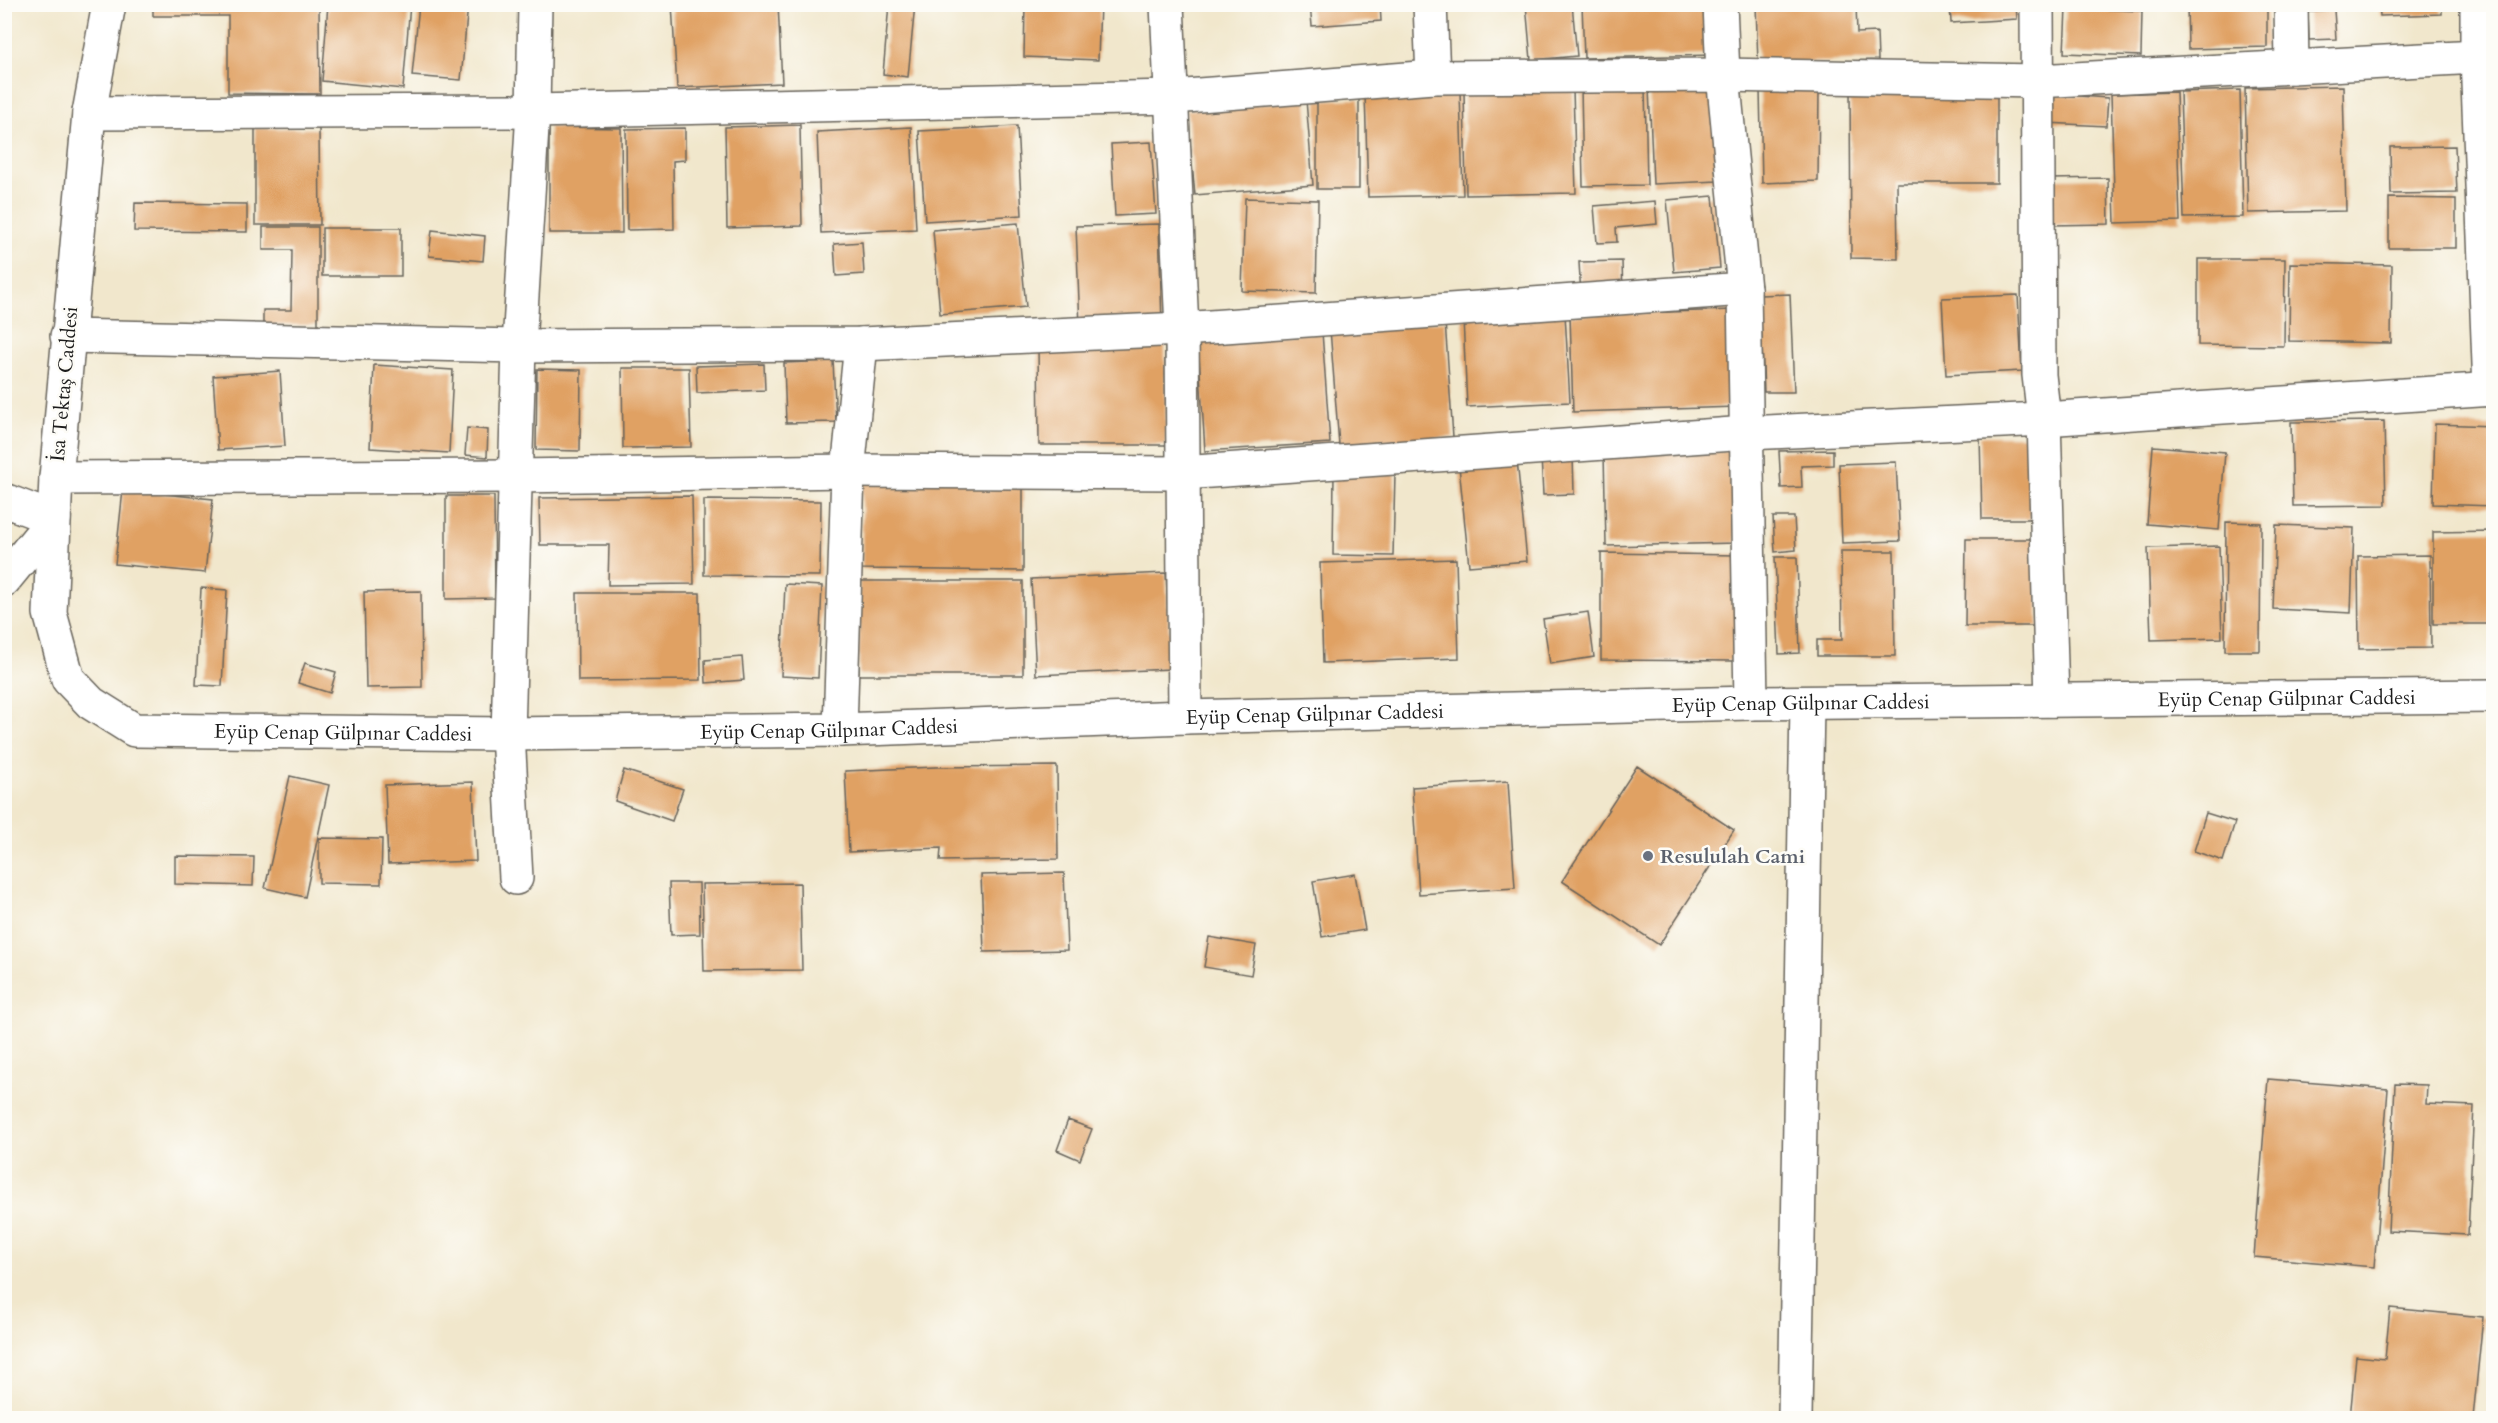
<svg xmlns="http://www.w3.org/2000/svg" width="2498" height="1423" font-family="Cardo,serif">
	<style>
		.building { fill: #e0a164 }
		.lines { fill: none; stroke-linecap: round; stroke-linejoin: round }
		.minor-casing { stroke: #67635a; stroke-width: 36 }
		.minor { stroke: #fff; stroke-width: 33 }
		.worship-dot { fill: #6b7280; stroke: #fdfcf7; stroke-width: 2 }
		.labels { text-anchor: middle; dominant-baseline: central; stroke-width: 5; stroke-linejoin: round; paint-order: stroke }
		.street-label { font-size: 20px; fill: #1c1c1c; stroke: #fdfcf7 }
		.worship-label { font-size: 20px; font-weight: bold; fill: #5b616d; stroke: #fdfcf7; text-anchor: start }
	</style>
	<rect width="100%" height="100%" fill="#fdfcf7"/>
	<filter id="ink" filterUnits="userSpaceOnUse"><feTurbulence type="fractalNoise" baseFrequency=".0167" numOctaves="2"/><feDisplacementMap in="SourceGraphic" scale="12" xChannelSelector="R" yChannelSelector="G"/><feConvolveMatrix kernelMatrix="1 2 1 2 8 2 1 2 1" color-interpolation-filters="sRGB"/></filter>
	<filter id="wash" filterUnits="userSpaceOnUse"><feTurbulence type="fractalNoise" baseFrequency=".008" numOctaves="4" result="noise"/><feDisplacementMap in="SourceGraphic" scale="24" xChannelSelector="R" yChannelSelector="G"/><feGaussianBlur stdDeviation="1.35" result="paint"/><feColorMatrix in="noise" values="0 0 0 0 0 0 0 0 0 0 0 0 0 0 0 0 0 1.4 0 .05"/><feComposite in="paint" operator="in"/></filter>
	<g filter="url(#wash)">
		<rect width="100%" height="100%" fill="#f1e7cc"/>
		<g id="blocks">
			<!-- building -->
			<path class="building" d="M153 4H319L320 94 228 93V16H153Z
				M328 4H410L403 89 322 81Z
				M419 4H468L461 80 412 76Z
				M672 4H778L782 83 677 88Z
				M889 4H915L908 77 883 74Z
				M1025 4H1100L1098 60 1024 57Z
				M1310 4H1380L1381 21 1312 26Z
				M1526 4H1572L1577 56 1531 60Z
				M1582 4H1712L1714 55 1584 58Z
				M1756 4H1856L1857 33 1877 32 1878 60 1758 64Z
				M1950 4H2016L2017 19 1951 23Z
				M2187 4H2267V47L2188 49Z
				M2379 4H2442V14L2380 16Z
				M2066 8 2142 11 2141 56 2064 53Z
				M2334 10 2336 39 2309 40 2308 11Z
				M1713 85 1718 181 1653 184 1649 88Z
				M1645 86 1647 185 1583 186 1581 87Z
				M2343 86 2346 211 2248 213 2245 88Z
				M1850 87 1997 88V183H1897L1898 259 1851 258Z
				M1573 89 1576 193 1466 195 1464 91Z
				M1760 89 1819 90 1818 181 1762 183Z
				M2240 90 2243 217 2184 218 2180 92Z
				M1460 91 1463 195 1368 197 1365 93Z
				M2176 92 2180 221 2115 223 2111 94Z
				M2048 94 2108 98 2106 126 2047 123Z
				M1359 99V189H1317V100Z
				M1306 100 1313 185 1195 195 1187 110Z
				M800 125 802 226 727 228 725 127Z
				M1017 126 1022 215 925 221 919 131Z
				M549 127 621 128 622 233H549Z
				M911 127 916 229 821 233 817 132Z
				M255 128 319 129 320 225H255Z
				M685 128V160L673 161 674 229 627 230 626 129Z
				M1151 142 1156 214 1115 216 1111 144Z
				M2455 146 2457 193 2391 194 2390 147Z
				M2108 178 2109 224 2051 225 2050 179Z
				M1713 196 1720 268 1674 272 1667 200Z
				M1245 198 1318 200 1316 293 1242 291Z
				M2389 198 2456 199V248H2389Z
				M1655 201 1657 224 1616 228 1617 242 1597 243 1594 206Z
				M135 203 247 204V232L134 231Z
				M1018 223 1026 307 940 314 933 230Z
				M1159 224 1162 325 1080 327 1076 226Z
				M263 227H318V325H263V310H291L292 250H263Z
				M322 228H401V276H322Z
				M432 230 485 236 483 261 429 256Z
				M862 242 864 274 836 276 834 244Z
				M2198 259H2285L2284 346 2198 345Z
				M1622 261 1623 295 1581 296 1579 262Z
				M2290 263 2392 265 2391 343 2289 341Z
				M1790 294 1794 392H1764L1760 295Z
				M2018 295 2022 371 1946 375 1942 298Z
				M1734 310 1737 407 1573 412 1570 315Z
				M1565 314 1570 402 1467 407 1463 318Z
				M1445 321 1453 437 1339 445 1330 329Z
				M1322 332 1330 443 1205 451 1198 340Z
				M1038 341H1165L1166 445H1039Z
				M833 361 836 422 786 423 784 363Z
				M764 364 765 390 697 393 696 366Z
				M374 365 453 370 449 453 370 448Z
				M622 368H689L691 447 623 448Z
				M537 369 581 370 580 451 536 450Z
				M280 371 285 446 218 450 213 376Z
				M2384 421 2386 505 2293 506 2291 422Z
				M2435 424 2494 426V506L2433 504Z
				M467 428 488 430 487 457 465 455Z
				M1980 436H2029L2030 519H1982Z
				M2153 446 2225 452 2219 530 2147 524Z
				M1833 450V465L1801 466 1802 487 1781 488 1779 451Z
				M1734 451 1736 543 1606 546 1604 453Z
				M1573 455 1574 494 1543 495 1541 456Z
				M1517 460 1527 561 1469 566 1459 466Z
				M1896 462 1900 541 1842 543 1839 464Z
				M1334 473 1395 474 1393 556 1333 555Z
				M862 477 1023 479V571L862 569Z
				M123 490 213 499 205 573 115 564Z
				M446 496H494L495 598 446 599Z
				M692 496 694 584 608 585 609 545H540L539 498Z
				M704 500 821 501 820 576 704 575Z
				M1773 517H1794L1796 550 1775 552Z
				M2226 522 2261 523 2260 651H2225Z
				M2276 525 2354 528 2351 613 2273 609Z
				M2494 531V624H2433V532Z
				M1966 539H2039L2038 626H1965Z
				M2219 546 2222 638 2151 640 2148 548Z
				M1841 551H1894L1895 656H1817V640H1842Z
				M1601 553 1738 555 1737 661 1601 660Z
				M2430 555 2431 648 2359 649 2358 556Z
				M1775 557H1797L1800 653 1779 654Z
				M1456 559 1459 658 1323 663 1320 563Z
				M1166 573 1171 669 1036 675 1031 579Z
				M859 581H1023V675H859Z
				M785 584 822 586 818 678 781 676Z
				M201 588 227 590 222 686 196 685Z
				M421 591 422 687 366 688 364 592Z
				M577 593H700L701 680 578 681Z
				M1588 612 1594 657 1550 664 1543 619Z
				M742 657 744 680 706 683 705 660Z
				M305 663 336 672 330 693 298 683Z
				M1057 766 1058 859 940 861 941 848 849 852 845 771 936 767Z
				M1637 766 1734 830 1659 945 1562 881Z
				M624 770 683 789 672 821 615 801Z
				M290 776 329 785 305 897 265 888Z
				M1508 781 1515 888 1419 894 1412 787Z
				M473 782 476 861 388 864 385 785Z
				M2206 813 2235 822 2223 861 2194 851Z
				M319 838 382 839 381 884 319 883Z
				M175 856 254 857 253 886 175 884Z
				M1064 873 1067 950 984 952 981 875Z
				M1355 874 1365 930 1322 937 1313 881Z
				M669 883H699L700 934 671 935Z
				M800 883 802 970 704 971 702 884Z
				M1209 937 1256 945 1251 975 1204 967Z
				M2268 1079 2388 1089 2374 1267 2254 1257Z
				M2395 1084 2427 1085 2426 1104 2474 1106 2468 1235 2388 1231Z
				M1068 1120 1092 1129 1080 1160 1057 1150Z
				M2390 1308 2483 1317 2473 1418H2350L2356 1356 2385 1359Z"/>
		</g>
	</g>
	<g filter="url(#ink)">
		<use href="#blocks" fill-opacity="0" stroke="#67635a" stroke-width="1.5"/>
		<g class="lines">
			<!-- minor casing -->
			<g class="minor-casing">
				<g id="minor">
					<path id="s1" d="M109 4 89 113 56 478 50 613 68 679 91 703 134 730 508 734 840 730 1185 717 1751 703 2494 696"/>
					<path d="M1167 4 1182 329 1185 717"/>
					<path d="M1430 4 1433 77"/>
					<path d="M1720 4 1723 75 1744 289 1751 703"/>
					<path d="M2037 4 2039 375 2044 419 2052 700"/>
					<path d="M2291 4 2292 67"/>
					<path d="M2477 4V57L2490 390"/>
					<path d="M89 113 533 111 1173 97 1433 77 1723 75 2037 81 2477 57"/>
					<path d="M67 336 519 346 861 344 1182 329 1744 289"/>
					<path d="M56 478 515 476 848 471 1182 473 1747 433 2044 419 2494 389"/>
					<path d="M4 500 54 519 4 580"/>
					<path d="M840 730 848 471 861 344"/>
					<path d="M516 878 508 734 519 346 533 111 535 4"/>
					<path d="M1795 1418 1807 703"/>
				</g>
			</g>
			<!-- minor -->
			<use href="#minor" class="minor"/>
		</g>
	</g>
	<!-- markers -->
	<circle class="worship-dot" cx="1648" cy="856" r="6"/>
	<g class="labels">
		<!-- street labels -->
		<g class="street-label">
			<text transform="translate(64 384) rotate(-85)">İsa Tektaş Caddesi</text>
			<text stroke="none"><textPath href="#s1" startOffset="2918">Eyüp Cenap Gülpınar Caddesi</textPath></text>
			<text stroke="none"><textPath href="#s1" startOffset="2432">Eyüp Cenap Gülpınar Caddesi</textPath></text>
			<text stroke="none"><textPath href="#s1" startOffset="1946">Eyüp Cenap Gülpınar Caddesi</textPath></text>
			<text stroke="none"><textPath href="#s1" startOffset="1460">Eyüp Cenap Gülpınar Caddesi</textPath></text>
			<text stroke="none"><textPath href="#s1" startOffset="974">Eyüp Cenap Gülpınar Caddesi</textPath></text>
		</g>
		<!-- worship labels -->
		<g class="worship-label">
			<text x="1660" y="856">Resululah Cami</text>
		</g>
	</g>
	<!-- margin -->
	<rect width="2498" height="1423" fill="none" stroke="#fdfcf7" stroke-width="24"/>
</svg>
